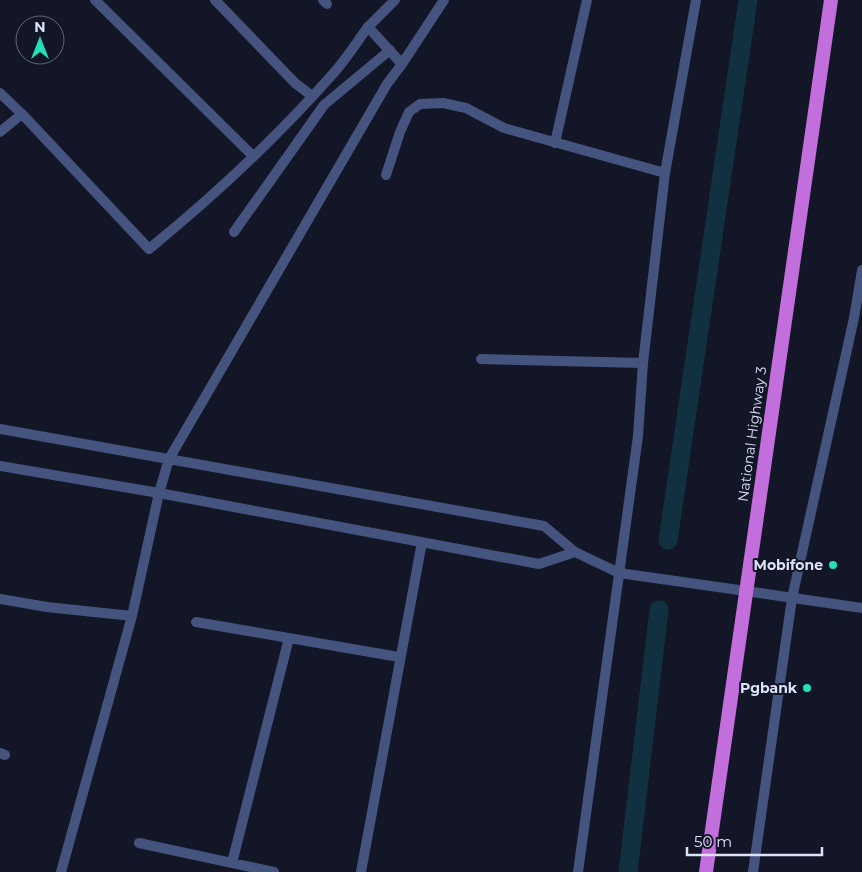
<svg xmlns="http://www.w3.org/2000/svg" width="862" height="872" font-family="Montserrat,sans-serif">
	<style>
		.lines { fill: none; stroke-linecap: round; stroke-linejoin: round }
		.canal { stroke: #123140; stroke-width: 19 }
		.service { stroke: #45547f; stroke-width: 10 }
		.minor { stroke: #45547f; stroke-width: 10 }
		.tertiary { stroke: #45547f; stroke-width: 10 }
		.trunk { stroke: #c26edc; stroke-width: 14 }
		.poi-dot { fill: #23e0bb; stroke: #131626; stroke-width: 2 }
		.labels { text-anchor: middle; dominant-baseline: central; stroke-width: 4; stroke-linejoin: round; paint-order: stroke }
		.street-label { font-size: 14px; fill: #dde2fa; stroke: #131626 }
		.poi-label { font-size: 14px; font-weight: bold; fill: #dde2fa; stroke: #131626; text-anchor: end }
	</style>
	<rect width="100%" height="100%" fill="#131626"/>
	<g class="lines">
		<!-- canal -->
		<path class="canal" d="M668 540 748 0
			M628 872 659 610"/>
		<!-- service -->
		<path class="service" d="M95 0 253 156
			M215 0 295 83 312 96
			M323 0 327 4
			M0 93 22 114 149 249C214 196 276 138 331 76 345 61 356 43 368 27
			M0 132 22 114
			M234 232 324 105 390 50
			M481 359 643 363"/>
		<!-- minor -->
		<path class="minor" d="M395 0 368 27 402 64
			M555 143 587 0
			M386 175 400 132 409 112 420 104 443 103 466 108 504 128 665 173
			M0 429 544 526 575 552 539 564 159 493 0 466
			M575 552 619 573 746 591
			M0 599 47 607 132 616
			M196 622 399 657
			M0 753 5 755
			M139 843 274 872
			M232 863 289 638
			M61 872 132 616 159 493 169 459 387 84 402 64 444 0
			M361 872 422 542
			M578 872 638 436 643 363 665 173 696 0
			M753 872 792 598 854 318 862 270"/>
		<!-- tertiary -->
		<path class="tertiary" d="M746 591 862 608"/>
		<!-- trunk -->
		<path class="trunk" d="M706 872 831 0"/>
	</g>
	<!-- markers -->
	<g class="poi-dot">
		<circle cx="833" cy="565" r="5"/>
		<circle cx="807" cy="688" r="5"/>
	</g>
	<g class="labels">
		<!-- street labels -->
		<g class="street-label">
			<text transform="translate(752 434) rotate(-82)">National Highway 3</text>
		</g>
		<!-- poi labels -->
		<g class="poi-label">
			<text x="823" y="565">Mobifone</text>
			<text x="797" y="688">Pgbank</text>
		</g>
	</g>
	<!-- north arrow -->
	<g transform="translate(40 40)"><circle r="24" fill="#131626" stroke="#64687b"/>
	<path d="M0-4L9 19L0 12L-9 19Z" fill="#23e0bb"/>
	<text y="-8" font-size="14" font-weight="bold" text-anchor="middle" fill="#dde2fa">N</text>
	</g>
	<!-- scale -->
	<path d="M687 847v8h135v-8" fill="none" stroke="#dde2fa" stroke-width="2.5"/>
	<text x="694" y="847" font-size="15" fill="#dde2fa" stroke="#131626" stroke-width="4" paint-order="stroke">50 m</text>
</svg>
